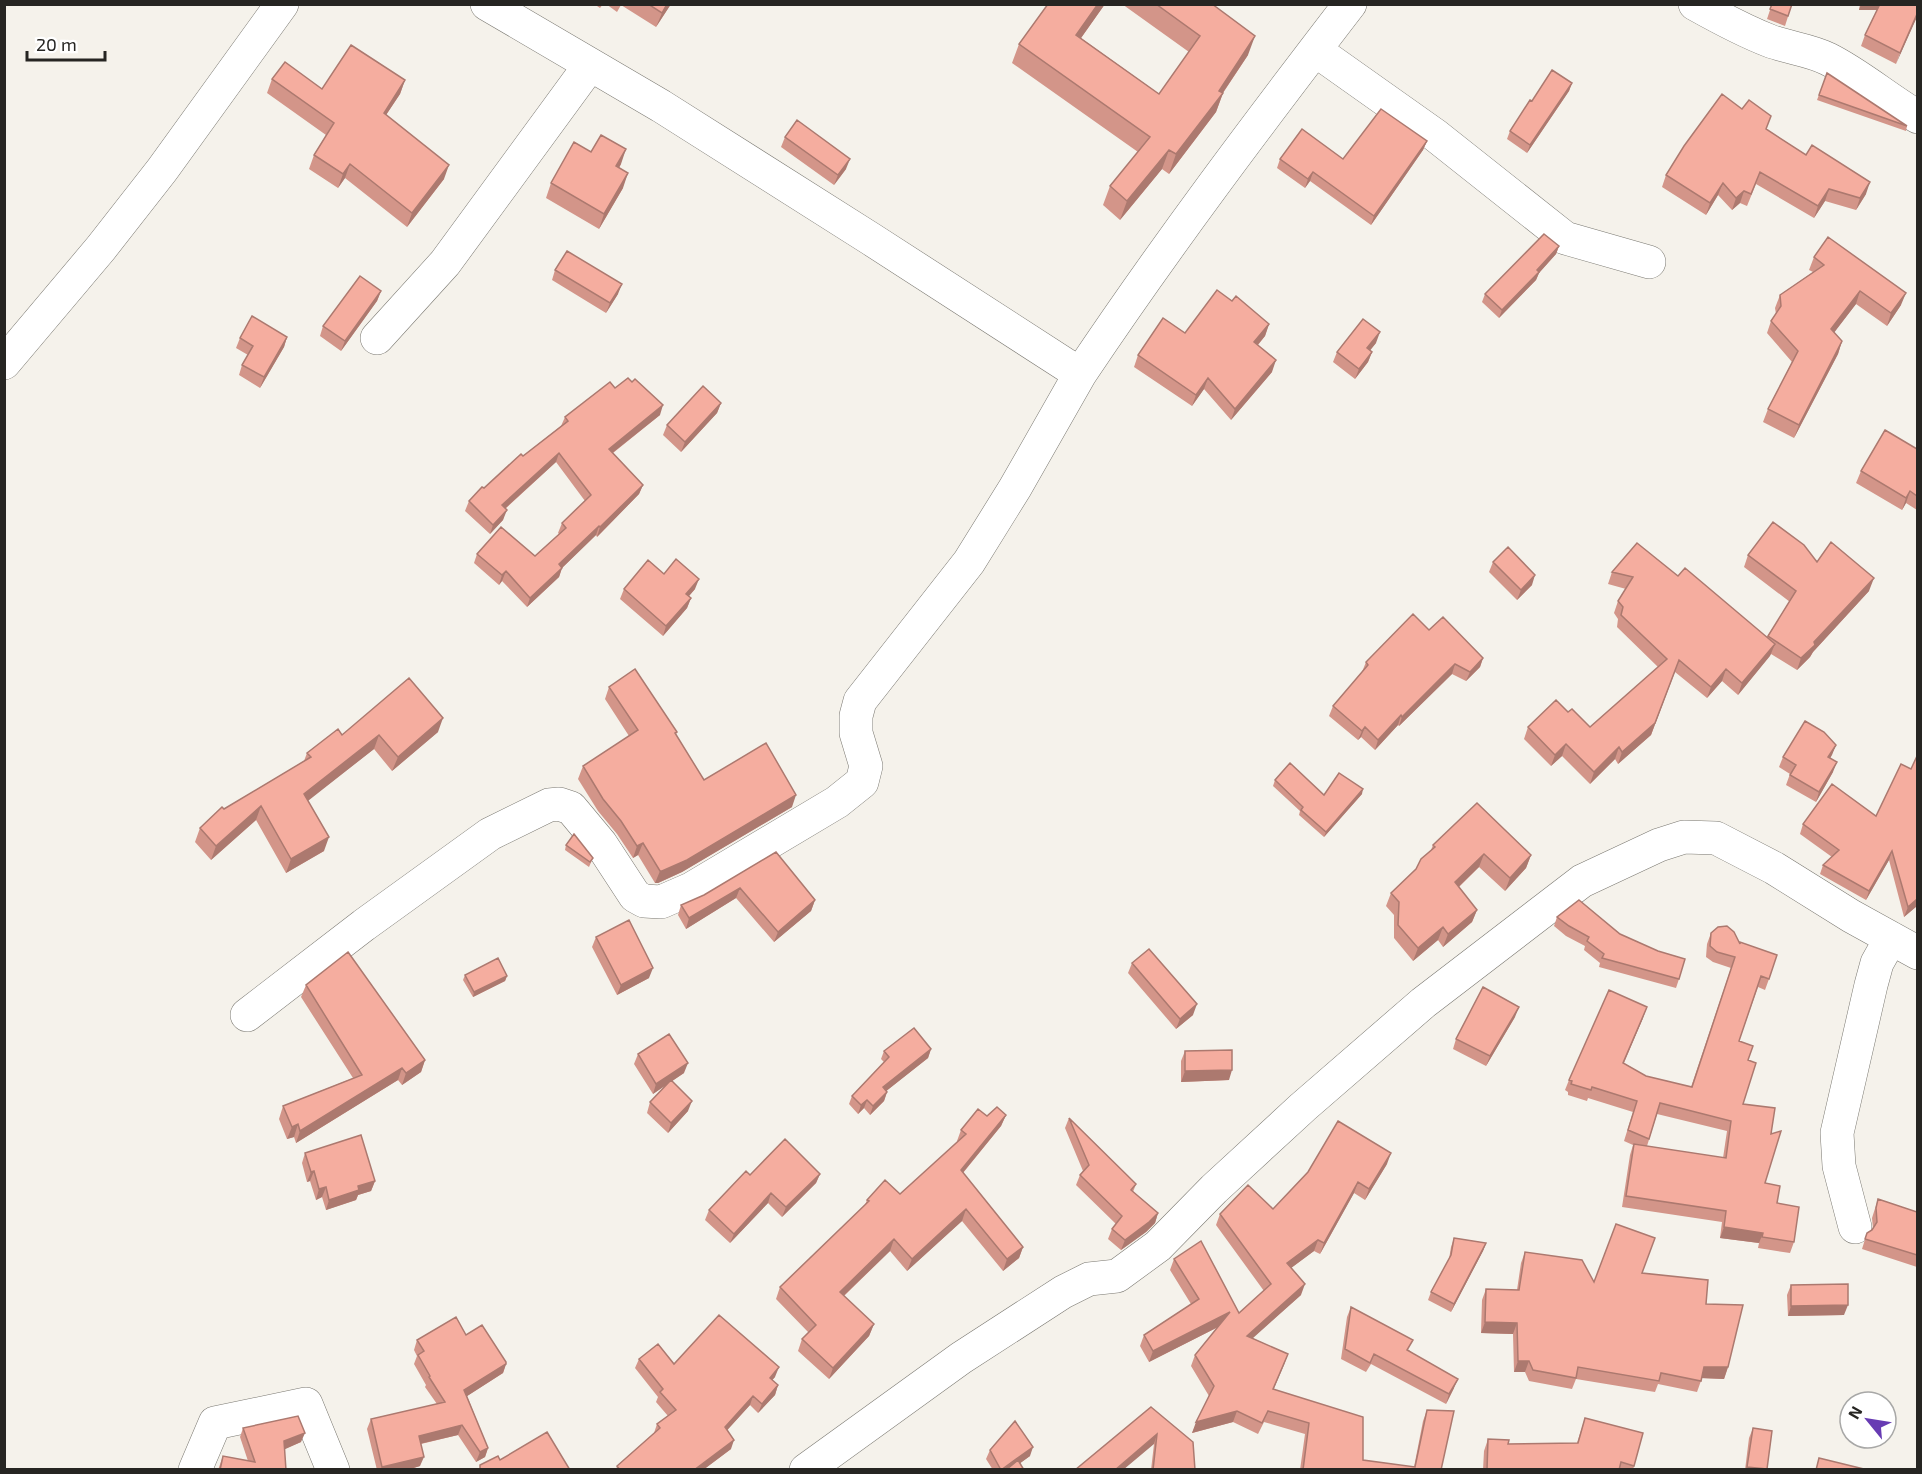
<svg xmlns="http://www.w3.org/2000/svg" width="1922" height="1474" font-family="'Exo 2',sans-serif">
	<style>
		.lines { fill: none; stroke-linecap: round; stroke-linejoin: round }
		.minor-casing { stroke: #7a7871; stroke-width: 34 }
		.minor { stroke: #fff; stroke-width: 33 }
		.wall { fill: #d39589; fill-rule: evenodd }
		.shaded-wall { fill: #ac796f }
		.building { fill: #f5ad9f; stroke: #ac796f; stroke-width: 1.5 }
	</style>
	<rect width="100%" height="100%" fill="#f5f2eb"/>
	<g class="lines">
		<!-- minor casing -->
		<g class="minor-casing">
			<path id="minor" d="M487 4 661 106 871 239 1080 374C1165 247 1257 125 1350 4
				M1695 4C1720 18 1744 31 1770 41 1789 48 1810 50 1828 59 1860 75 1887 99 1918 117
				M1315 50 1435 135 1565 238 1649 262
				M377 338 445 263 590 65
				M4 363 101 248 162 170 282 4
				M247 1015 364 925 490 834 549 805 559 804 571 808 601 844 635 896 644 901 661 902 691 889 837 802 862 782 866 766 856 733V716L860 701 969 562 1015 488 1080 374
				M1855 1227 1839 1166 1837 1133 1871 985 1877 963 1891 938
				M195 1470 215 1423 306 1404 333 1470
				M806 1470 961 1358 1063 1292 1089 1279 1117 1276 1158 1246 1214 1189 1303 1107 1423 1003 1582 881 1659 845 1684 837 1716 838 1774 868 1851 916 1918 953"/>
		</g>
		<!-- minor -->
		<use href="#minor" class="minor"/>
	</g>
	<!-- wall -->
	<path class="wall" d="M594 4H603L600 8Z
		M606 4H671L656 27 621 5 617 12Z
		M1048 4H1105L1081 38 1159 94 1189 52 1122 4H1212L1248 55 1223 93 1216 112 1169 174 1162 169 1120 220 1103 205 1110 186 1138 152 1012 63 1019 44Z
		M1772 4H1792L1785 26 1767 19Z
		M1860 4H1917L1896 64 1861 46 1865 35 1877 10H1859Z
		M1827 73 1907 126 1906 131 1817 100Z
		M272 79 322 89 405 80 400 94 386 115 444 179 407 227 345 178 338 188 309 169 314 155 326 135 267 93Z
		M1572 83 1569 91 1527 153 1507 139 1510 131Z
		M1766 129 1866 194 1856 210 1825 201 1814 218 1756 184 1747 206 1740 203 1732 210 1718 195 1706 215 1662 187 1666 175Z
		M785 137 846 169 834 185 781 147Z
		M1427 141 1423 150 1371 225 1310 181 1305 188 1277 168 1280 159H1343Z
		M591 152 621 164 619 168 623 188 599 229 546 198 551 183Z
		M1559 246 1556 254 1539 273 1536 280 1499 318 1482 302 1485 294Z
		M1814 257 1901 305 1887 326 1856 304 1834 332 1842 341 1838 354 1794 438 1763 422 1768 409 1792 362 1767 333 1771 321 1776 314 1775 308 1780 295 1813 272 1809 270Z
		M555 270 618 294 606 313 552 280Z
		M381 291 377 301 341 351 320 336 323 326Z
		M1232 301 1269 324 1265 336 1258 345 1272 372 1231 420 1204 389 1192 406 1134 367 1138 355 1185 333Z
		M287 337 284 347 260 388 239 375 242 365 248 355 236 348 240 338Z
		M1376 343 1370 350 1372 352 1368 362 1355 379 1333 362 1337 352Z
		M615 388 660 415 613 453 643 485 639 494 597 537 596 535 562 568 559 577 527 607 502 581 499 585 474 563 477 554 535 556 559 534 558 533 562 523 585 501 556 462 505 509 503 520 490 534 465 511 469 501 523 456 561 426 565 417Z
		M721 403 717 413 681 452 663 435 667 425Z
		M1917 449V510L1906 503 1902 510 1856 483 1861 471Z
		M1748 555 1817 562 1869 591 1813 652 1810 657 1797 670 1771 654 1738 695 1722 681 1707 698 1675 672 1651 735 1618 764 1615 759 1590 784 1562 756 1551 766 1524 739 1528 727 1568 712 1590 727 1658 667 1617 627 1618 619 1614 613 1618 601 1626 589 1608 584 1612 572 1678 576 1767 637 1790 602 1744 567Z
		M1493 562 1532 585 1517 600 1489 572Z
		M664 574 695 589 689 596 691 598 687 608 663 636 620 599 624 589Z
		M1429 630 1483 658 1480 667 1466 681 1452 674 1399 726 1398 725 1375 750 1361 737 1358 740 1329 716 1333 706 1362 672 1366 662Z
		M609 687 677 732 676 735 704 780 792 807 682 872 658 883H655L638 855 633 858 617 834 598 811 578 779 583 766 629 736 605 699Z
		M438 732 392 771 374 749 308 800 324 851 286 873 256 820 211 860 195 842 200 828 224 809 304 761 307 753 342 735Z
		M1836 745 1830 758 1833 772 1816 802 1786 785 1790 774 1779 767 1783 757Z
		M1275 780 1324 795 1362 794 1324 837 1299 815 1300 811 1273 786Z
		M1876 816 1917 906 1904 917 1889 860 1866 900 1820 874 1823 865 1832 857 1800 834 1803 824Z
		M566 845 593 858 589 867 565 850Z
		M1433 845 1531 855 1526 868 1505 891 1479 867 1459 887 1477 910 1472 922 1443 947 1438 940 1413 961 1394 938V915L1386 906 1391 893 1416 869 1431 850Z
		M776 852 815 900 811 911 774 942 736 898 686 929 678 915 681 905 704 895Z
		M1557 917 1620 934 1679 979 1676 988 1599 967 1600 963 1584 950 1585 946 1566 936 1554 926Z
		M1711 933 1740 944 1769 979 1765 990 1758 987 1739 1041 1748 1060 1743 1104 1765 1183 1777 1203 1794 1242 1790 1253 1758 1248 1759 1243 1720 1238 1722 1222 1622 1207 1630 1155 1633 1145 1624 1141 1633 1112 1588 1098 1587 1101 1568 1095V1092L1565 1090 1569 1080 1643 1018 1624 1063 1646 1076 1691 1087 1731 968 1713 962 1706 957 1707 944ZM1657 1114 1727 1131 1723 1158 1647 1146Z
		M596 937 649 978 617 995 592 947Z
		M1132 963 1193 1015 1176 1029 1128 973Z
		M465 975 507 976 505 981 473 997 463 980Z
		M306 985 425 1060 421 1072 402 1085 398 1080 296 1143 294 1137 287 1139 279 1119 283 1106 353 1078 301 997Z
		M1515 1017 1486 1066 1453 1049 1456 1039Z
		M931 1049 928 1058 886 1091 887 1092 884 1101 870 1115 864 1108 858 1114 849 1104 852 1096 884 1062 881 1059 884 1051Z
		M1185 1051 1229 1080 1181 1082V1061Z
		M638 1054 684 1073 672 1081 688 1111 668 1133 647 1113 650 1102 667 1084 653 1094 634 1064Z
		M1006 1115 1001 1126 963 1173 1023 1247 1019 1258 1003 1271 962 1221 907 1271 890 1251 844 1296 874 1324 869 1336 829 1379 798 1351 802 1339 809 1333 776 1299 780 1287 865 1205 867 1200 900 1194 958 1142 957 1141 961 1130 987 1116Z
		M1069 1118 1136 1184 1133 1192 1158 1213 1155 1223 1146 1232 1121 1250 1108 1239 1112 1229 1116 1224 1076 1185 1080 1175 1083 1171 1065 1128Z
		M305 1153 375 1181 371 1191 358 1195 356 1200 326 1210 322 1197 316 1200 310 1181 307 1182 302 1163Z
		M1387 1164 1365 1200 1354 1193 1320 1254 1314 1251 1291 1268 1301 1295 1252 1338 1288 1354 1273 1389 1363 1460 1414 1467 1423 1421 1427 1410 1441 1470H1300L1305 1434 1264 1422 1258 1434 1233 1422 1192 1433 1209 1396 1191 1366 1195 1355 1218 1327 1149 1362 1140 1346 1144 1335 1191 1304 1170 1270 1174 1259 1239 1313 1264 1291 1216 1225 1220 1214 1273 1209Z
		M820 1174 816 1183 782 1217 768 1203 730 1243 705 1220 709 1210 750 1175Z
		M1878 1199 1917 1212V1267L1862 1249 1867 1233 1873 1229 1872 1218Z
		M1454 1238 1486 1243 1483 1251 1451 1312 1428 1300 1431 1292 1449 1259 1451 1247Z
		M1525 1252 1594 1282 1642 1273 1706 1304 1728 1367 1724 1379 1702 1378 1697 1392 1658 1384 1655 1392 1576 1379 1572 1389 1529 1381 1525 1372H1514L1513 1334 1481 1333 1482 1300 1486 1289 1517 1290 1521 1263Z
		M1791 1285 1844 1315 1788 1316 1787 1295Z
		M1351 1307 1409 1350 1454 1388 1446 1404 1371 1364 1366 1372 1341 1359 1347 1317Z
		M466 1335 506 1364 503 1373 467 1396 488 1448 485 1457 476 1462 458 1435 421 1444 420 1466 407 1470H377L367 1429 371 1419 437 1404 425 1387 426 1385 414 1364 417 1356 414 1350 417 1340Z
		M639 1359 674 1364 775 1377 772 1380 778 1385 775 1395 758 1413 750 1405 727 1430 731 1449 703 1470H616L617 1466 654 1433 657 1424 668 1416 656 1402 658 1397 635 1368Z
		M1151 1407 1195 1470H1151L1154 1444Z
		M1585 1418 1643 1433 1633 1470H1483L1484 1451 1488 1439 1508 1444 1577 1443Z
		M243 1428 301 1442 284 1449 286 1470H218L223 1456 248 1461 240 1437Z
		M1753 1428 1767 1470H1745L1749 1438Z
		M990 1450 1030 1456 1020 1463 1024 1470H993L986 1459Z"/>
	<!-- shaded-wall -->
	<path class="shaded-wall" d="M667 4H671L656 27 662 13Z
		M1098 4H1105L1069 55 1076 35Z
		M1861 4H1881L1879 10H1859Z
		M1917 14V17L1896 64 1900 53Z
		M1255 36 1248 55 1222 94 1223 93 1216 112 1169 174 1176 154Z
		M405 80 400 94 378 127 384 113Z
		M1572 83 1569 91 1527 153 1530 145Z
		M1427 141 1423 150 1371 225 1374 216Z
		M626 149 621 164 611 181 616 166Z
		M1169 150 1162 169 1120 220 1127 201Z
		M850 159 846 169 834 185 838 175Z
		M350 164 345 178 338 188 343 174Z
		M449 165 444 179 407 227 412 213Z
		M1313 172 1310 181 1305 188 1308 179Z
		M628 173 623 188 599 229 604 214Z
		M1870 182 1866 194 1856 210 1860 198Z
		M1723 183 1718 195 1706 215 1710 203Z
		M1829 189 1825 201 1814 218 1818 206Z
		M1744 191 1740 203 1732 210 1736 198Z
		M1559 246 1556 254 1539 273 1536 280 1499 318 1502 310Z
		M622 284 618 294 606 313 610 303Z
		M381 291 377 301 341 351 345 341Z
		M1860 291 1856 304 1827 342 1831 329Z
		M1906 293 1901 305 1887 326 1891 313Z
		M1269 324 1265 336 1250 354 1254 342Z
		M1380 332 1376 343 1364 358 1367 348Z
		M287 337 284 347 260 388 264 377Z
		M1842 341 1838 354 1794 438 1799 425Z
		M1372 352 1368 362 1355 379 1359 369Z
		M1276 360 1272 372 1231 420 1235 409Z
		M1208 378 1204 389 1192 406 1196 395Z
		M721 403 717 413 681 452 685 442Z
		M663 405 660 415 606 458 609 449Z
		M559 453 556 462 498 515 502 505Z
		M643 485 639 494 597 537 600 527Z
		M1910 491 1906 503 1902 510 1906 498Z
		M507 510 503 520 490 534 493 525Z
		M599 526 596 535 562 568 559 577 527 607 530 598 559 564Z
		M506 571 502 581 499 585 502 575Z
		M1535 575 1532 585 1517 600 1521 590Z
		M1874 578 1869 591 1813 652 1810 657 1797 670 1801 658 1814 642Z
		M699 579 695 589 682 604 686 594Z
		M691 598 687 608 663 636 666 626Z
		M1775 644 1770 656 1738 695 1742 683Z
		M1483 658 1480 667 1466 681 1470 672Z
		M1679 660 1651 735 1618 764 1622 752Z
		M1455 664 1452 674 1399 726 1402 717Z
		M1726 669 1722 681 1707 698 1711 687Z
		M1401 715 1398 725 1375 750 1378 740Z
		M443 718 438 732 392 771 398 757Z
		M1365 727 1361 737 1358 740 1362 731Z
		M379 735 374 749 299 808 304 794Z
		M1566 744 1562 756 1551 766 1555 755Z
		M1836 745 1832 755 1825 767 1828 757Z
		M1619 747 1615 759 1590 784 1594 772Z
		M1837 762 1833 772 1816 802 1819 792Z
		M1363 789 1362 794 1324 837 1326 832Z
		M796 795 792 807 682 872 658 883H655L660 871Z
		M261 806 256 820 211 860 216 846Z
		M329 837 324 851 286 873 291 859Z
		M643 843 638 855 633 858 637 846Z
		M1892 851 1889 860 1866 900 1869 891Z
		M1484 854 1479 867 1450 895 1455 882Z
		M1531 855 1526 868 1505 891 1510 878Z
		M740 888 736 898 686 929 689 918Z
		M1917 899V906L1904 917 1908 907Z
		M815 900 811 911 774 942 778 932Z
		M1477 910 1472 922 1443 947 1448 934Z
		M1443 927 1438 940 1413 961 1418 948Z
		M653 968 649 978 617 995 621 985Z
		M507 976 505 981 473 997 474 992Z
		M1197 1004 1193 1015 1176 1029 1180 1019Z
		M1519 1007 1515 1017 1486 1066 1490 1056Z
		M1647 1007 1643 1018 1619 1073 1623 1063Z
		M931 1049 928 1058 880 1096 883 1087Z
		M425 1060 421 1072 402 1085 406 1073Z
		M688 1063 684 1073 653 1094 656 1084Z
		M402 1068 398 1080 296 1143 300 1131Z
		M1232 1070 1229 1080 1181 1082 1185 1071Z
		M887 1092 884 1101 870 1115 873 1106Z
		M867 1100 864 1108 858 1114 861 1105Z
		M692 1101 688 1111 668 1133 671 1123Z
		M1006 1115 1001 1126 956 1181 961 1170Z
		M298 1124 294 1137 287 1139 292 1127Z
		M1391 1153 1387 1164 1365 1200 1369 1189Z
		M314 1171 310 1181 307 1182 311 1172Z
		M820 1174 816 1183 782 1217 786 1207Z
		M375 1181 371 1191 358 1195 356 1200 326 1210 329 1200 358 1186Z
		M1358 1182 1354 1193 1320 1254 1324 1243Z
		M326 1187 322 1197 316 1200 319 1189Z
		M771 1193 768 1203 730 1243 734 1234Z
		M966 1209 962 1221 907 1271 912 1259Z
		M1158 1213 1155 1223 1146 1232 1121 1250 1125 1240Z
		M1724 1227 1763 1233 1759 1243 1720 1238Z
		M894 1239 890 1251 835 1304 840 1292Z
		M1318 1240 1314 1251 1283 1274 1287 1263Z
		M1486 1243 1483 1251 1451 1312 1454 1304Z
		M1023 1247 1019 1258 1003 1271 1007 1259Z
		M1305 1284 1301 1295 1243 1347 1247 1336Z
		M1848 1305 1844 1315 1788 1316 1791 1306Z
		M1230 1312 1226 1323 1149 1362 1153 1351Z
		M1485 1322 1517 1323 1513 1334 1481 1333Z
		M874 1324 869 1336 829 1379 833 1368Z
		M1288 1354 1284 1365 1269 1400 1273 1389Z
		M1518 1361H1529L1525 1372H1514Z
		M506 1364 503 1373 461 1400 464 1390Z
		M779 1367 775 1377 766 1387 770 1378Z
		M1704 1367H1728L1724 1379 1700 1378Z
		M1458 1379 1454 1388 1446 1404 1449 1394Z
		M778 1385 775 1395 758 1413 762 1404Z
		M753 1396 750 1405 721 1437 725 1427Z
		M1237 1411 1233 1422 1192 1433 1196 1422Z
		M462 1425 458 1435 415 1445 419 1436Z
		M305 1433 301 1442 281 1451 284 1441Z
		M1157 1434 1154 1444 1123 1470H1115Z
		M734 1440 731 1449 703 1470H694Z
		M1033 1447 1030 1456 1011 1470H1002Z
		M488 1448 485 1457 476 1462 480 1452Z
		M424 1457 420 1466 407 1470H381L382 1467Z"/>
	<!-- building -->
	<path class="building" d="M648 4H667L662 13Z
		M1048 4H1098L1076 35 1159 94 1200 36 1156 4H1212L1255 36 1219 91 1223 93 1176 154 1169 150 1127 201 1110 186 1150 137 1019 44Z
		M1772 4H1792L1788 16 1770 9Z
		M1880 4H1917V14L1900 53 1865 35Z
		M351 45 405 80 384 113 449 165 412 213 350 164 343 174 314 155 334 123 272 79 285 62 322 89Z
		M1552 70 1572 83 1530 145 1510 131 1530 100 1532 101Z
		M1827 73 1907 126 1819 95Z
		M1722 94 1742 109 1749 100 1771 116 1766 129 1806 155 1812 145 1870 182 1860 198 1829 189 1818 206 1760 172 1751 194 1744 191 1736 198 1723 183 1710 203 1666 175 1684 146Z
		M1381 109 1427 141 1374 216 1313 172 1308 179 1280 159 1302 129 1343 159Z
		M797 120 850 159 838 175 785 137Z
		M601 135 626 149 616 166 628 173 604 214 551 183 574 142 591 152Z
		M1544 234 1559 246 1537 270 1539 272 1502 310 1485 294Z
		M1828 237 1906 293 1891 313 1860 291 1831 329 1842 341 1799 425 1768 409 1798 351 1771 321 1781 306 1780 295 1824 265 1814 257Z
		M567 251 622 284 610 303 555 270Z
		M360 276 381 291 345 341 323 326Z
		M1217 290 1232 301 1236 296 1269 324 1254 342 1276 360 1235 409 1208 378 1196 395 1138 355 1163 318 1185 333Z
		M252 316 287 337 264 377 242 365 253 346 240 338Z
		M1363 319 1380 332 1367 348 1372 352 1359 369 1337 352Z
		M628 378 632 382 635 379 663 405 609 449 643 485 600 527 599 526 559 564 562 568 530 598 506 571 502 575 477 554 501 527 535 556 566 528 562 523 591 495 559 453 502 505 507 510 493 525 469 501 482 487 484 488 521 454 523 456 568 421 565 417 610 382 615 388Z
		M703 386 721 403 685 442 667 425Z
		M1885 430 1917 449V496L1910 491 1906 498 1861 471Z
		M1773 522 1804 545 1817 562 1831 542 1874 578 1814 642 1815 645 1801 658 1768 636 1796 591 1748 555Z
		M1637 543 1678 576 1685 568 1775 644 1742 683 1726 669 1711 687 1679 660 1655 723 1622 752 1619 747 1594 772 1566 744 1555 755 1528 727 1556 700 1568 712 1572 709 1590 727 1667 659 1621 615 1623 607 1618 601 1633 577 1612 572Z
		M1508 547 1535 575 1521 590 1493 562Z
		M676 559 699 579 686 594 691 598 666 626 624 589 648 560 664 574Z
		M1413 614 1429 630 1443 617 1483 658 1470 672 1455 664 1402 717 1401 715 1378 740 1365 727 1362 731 1333 706 1368 665 1366 662Z
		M635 669 677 732 675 733 704 780 766 743 796 795 687 860 662 871H660L643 843 637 846 621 821 603 799 583 766 638 730 609 687Z
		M409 678 443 718 398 757 379 735 304 794 329 837 291 859 261 806 216 846 200 828 222 807 224 809 311 757 307 753 338 729 342 735Z
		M1805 721 1824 732 1836 745 1828 757 1837 762 1819 792 1790 775 1796 765 1783 757Z
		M1917 756V899L1908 907 1892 851 1869 891 1823 865 1839 850 1803 824 1832 784 1876 816 1901 764 1911 769Z
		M1290 763 1324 795 1339 773 1363 789 1326 832 1301 810 1303 807 1275 780Z
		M1477 803 1531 855 1510 878 1484 854 1455 882 1477 910 1448 934 1443 927 1418 948 1398 925 1399 902 1391 893 1416 869 1421 859 1435 847 1433 845Z
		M574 834 593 858 590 862 566 845Z
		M776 852 815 900 778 932 740 888 689 918 681 905 704 895Z
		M1579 900 1620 934 1658 951 1685 959 1679 979 1602 958 1604 954 1587 941 1589 937 1569 926 1557 917Z
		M629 920 653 968 621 985 596 937Z
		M1727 926 1734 932 1740 944V942L1777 955 1769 979 1761 976 1739 1041 1753 1046 1748 1060 1756 1063 1743 1104 1775 1108 1771 1134 1781 1131 1765 1183 1780 1186 1777 1203 1799 1207 1794 1242 1762 1237 1763 1233 1724 1227 1726 1211 1626 1196 1634 1144 1726 1158 1731 1121 1660 1103 1649 1139 1628 1130 1637 1101 1592 1087 1591 1090 1571 1084 1572 1081 1569 1080 1609 990 1647 1007 1623 1063 1646 1076 1692 1087 1735 957 1717 952 1710 946 1711 933 1718 927Z
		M1149 949 1197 1004 1180 1019 1132 963Z
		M348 952 425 1060 406 1073 402 1068 300 1131 298 1124 292 1127 283 1106 362 1075 306 985Z
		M498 958 507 976 474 992 465 975Z
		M1483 987 1519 1007 1490 1056 1456 1039Z
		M914 1028 931 1049 883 1087 887 1092 873 1106 867 1100 861 1105 852 1096 889 1057 884 1051Z
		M669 1034 688 1063 656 1084 638 1054Z
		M1232 1050V1070L1185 1071V1051Z
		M671 1080 692 1101 671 1123 650 1102Z
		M997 1107 1006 1115 961 1170 1023 1247 1007 1259 966 1209 912 1259 894 1239 840 1292 874 1324 833 1368 802 1339 816 1325 780 1287 869 1201 867 1200 885 1180 900 1194 966 1134 961 1130 978 1109 987 1116Z
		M1069 1118 1136 1184 1131 1190 1158 1213 1149 1222 1125 1240 1112 1229 1122 1216 1080 1175 1089 1165Z
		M1338 1121 1391 1153 1369 1189 1358 1182 1324 1243 1318 1240 1287 1263 1305 1284 1247 1336 1288 1354 1273 1389 1363 1417V1460L1415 1467 1427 1410 1454 1411 1441 1470H1303L1309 1423 1268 1411 1262 1423 1237 1411 1196 1422 1214 1386 1195 1355 1230 1312 1153 1351 1144 1335 1199 1299 1174 1259 1201 1241 1239 1313 1271 1284 1220 1214 1248 1185 1273 1209 1308 1172Z
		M361 1135 375 1181 358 1186 359 1190 329 1200 326 1187 319 1189 314 1171 311 1172 305 1153Z
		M785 1139 820 1174 786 1207 771 1193 734 1234 709 1210 746 1171 750 1175Z
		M1878 1199 1917 1212V1255L1865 1239 1867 1233 1872 1230 1877 1222 1876 1208Z
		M1616 1224 1655 1238 1642 1273 1708 1280 1706 1304 1743 1305 1728 1367H1704L1701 1381 1661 1373 1659 1381 1578 1367 1576 1378 1533 1370 1529 1361H1518L1517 1323 1485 1322 1486 1289 1519 1290 1525 1252 1582 1260 1594 1282Z
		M1454 1238 1486 1243 1454 1304 1431 1292 1451 1255Z
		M1848 1284V1305L1791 1306V1285Z
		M1351 1307 1413 1340 1407 1350 1458 1379 1449 1394 1374 1354 1370 1363 1345 1349Z
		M719 1315 779 1367 770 1378 778 1385 762 1404 753 1396 725 1427 734 1440 694 1470H620L617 1466 660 1428 657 1424 676 1410 660 1392 663 1389 639 1359 658 1344 674 1364Z
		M456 1317 466 1335 482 1325 506 1362V1364L464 1390 488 1448 480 1452 462 1425 419 1436 424 1457 382 1467 371 1419 445 1402 429 1377 430 1376 418 1355 424 1351 417 1340Z
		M1151 1407 1193 1442 1195 1470H1153L1157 1434 1115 1470H1075Z
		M298 1416 305 1433 284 1441 286 1470H220L223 1456 255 1462 243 1428Z
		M1585 1418 1643 1433 1634 1466 1621 1462 1619 1470H1487L1488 1439 1509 1440 1508 1444 1578 1443Z
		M1015 1421 1033 1447 1001 1470 990 1450Z
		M1753 1428 1772 1431 1767 1469 1747 1467Z
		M547 1432 570 1470H480V1465L498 1456 500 1460Z
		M1819 1458 1868 1470H1816Z
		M1018 1460 1024 1470H1006Z"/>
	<!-- border -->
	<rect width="1922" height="1474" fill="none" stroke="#262522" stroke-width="12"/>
	<!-- north arrow -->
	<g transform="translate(1868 1420) rotate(300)"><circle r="28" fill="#ffffff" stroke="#a8a8a7" stroke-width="1.5"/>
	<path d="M0-4.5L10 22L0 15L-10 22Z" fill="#673bb3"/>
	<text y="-9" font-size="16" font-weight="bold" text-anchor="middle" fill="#262522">N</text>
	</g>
	<!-- scale -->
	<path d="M27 51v9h78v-9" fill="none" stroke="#262522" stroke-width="3"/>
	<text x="36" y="51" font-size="18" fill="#262522" stroke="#ffffff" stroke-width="4.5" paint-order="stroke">20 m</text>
</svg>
